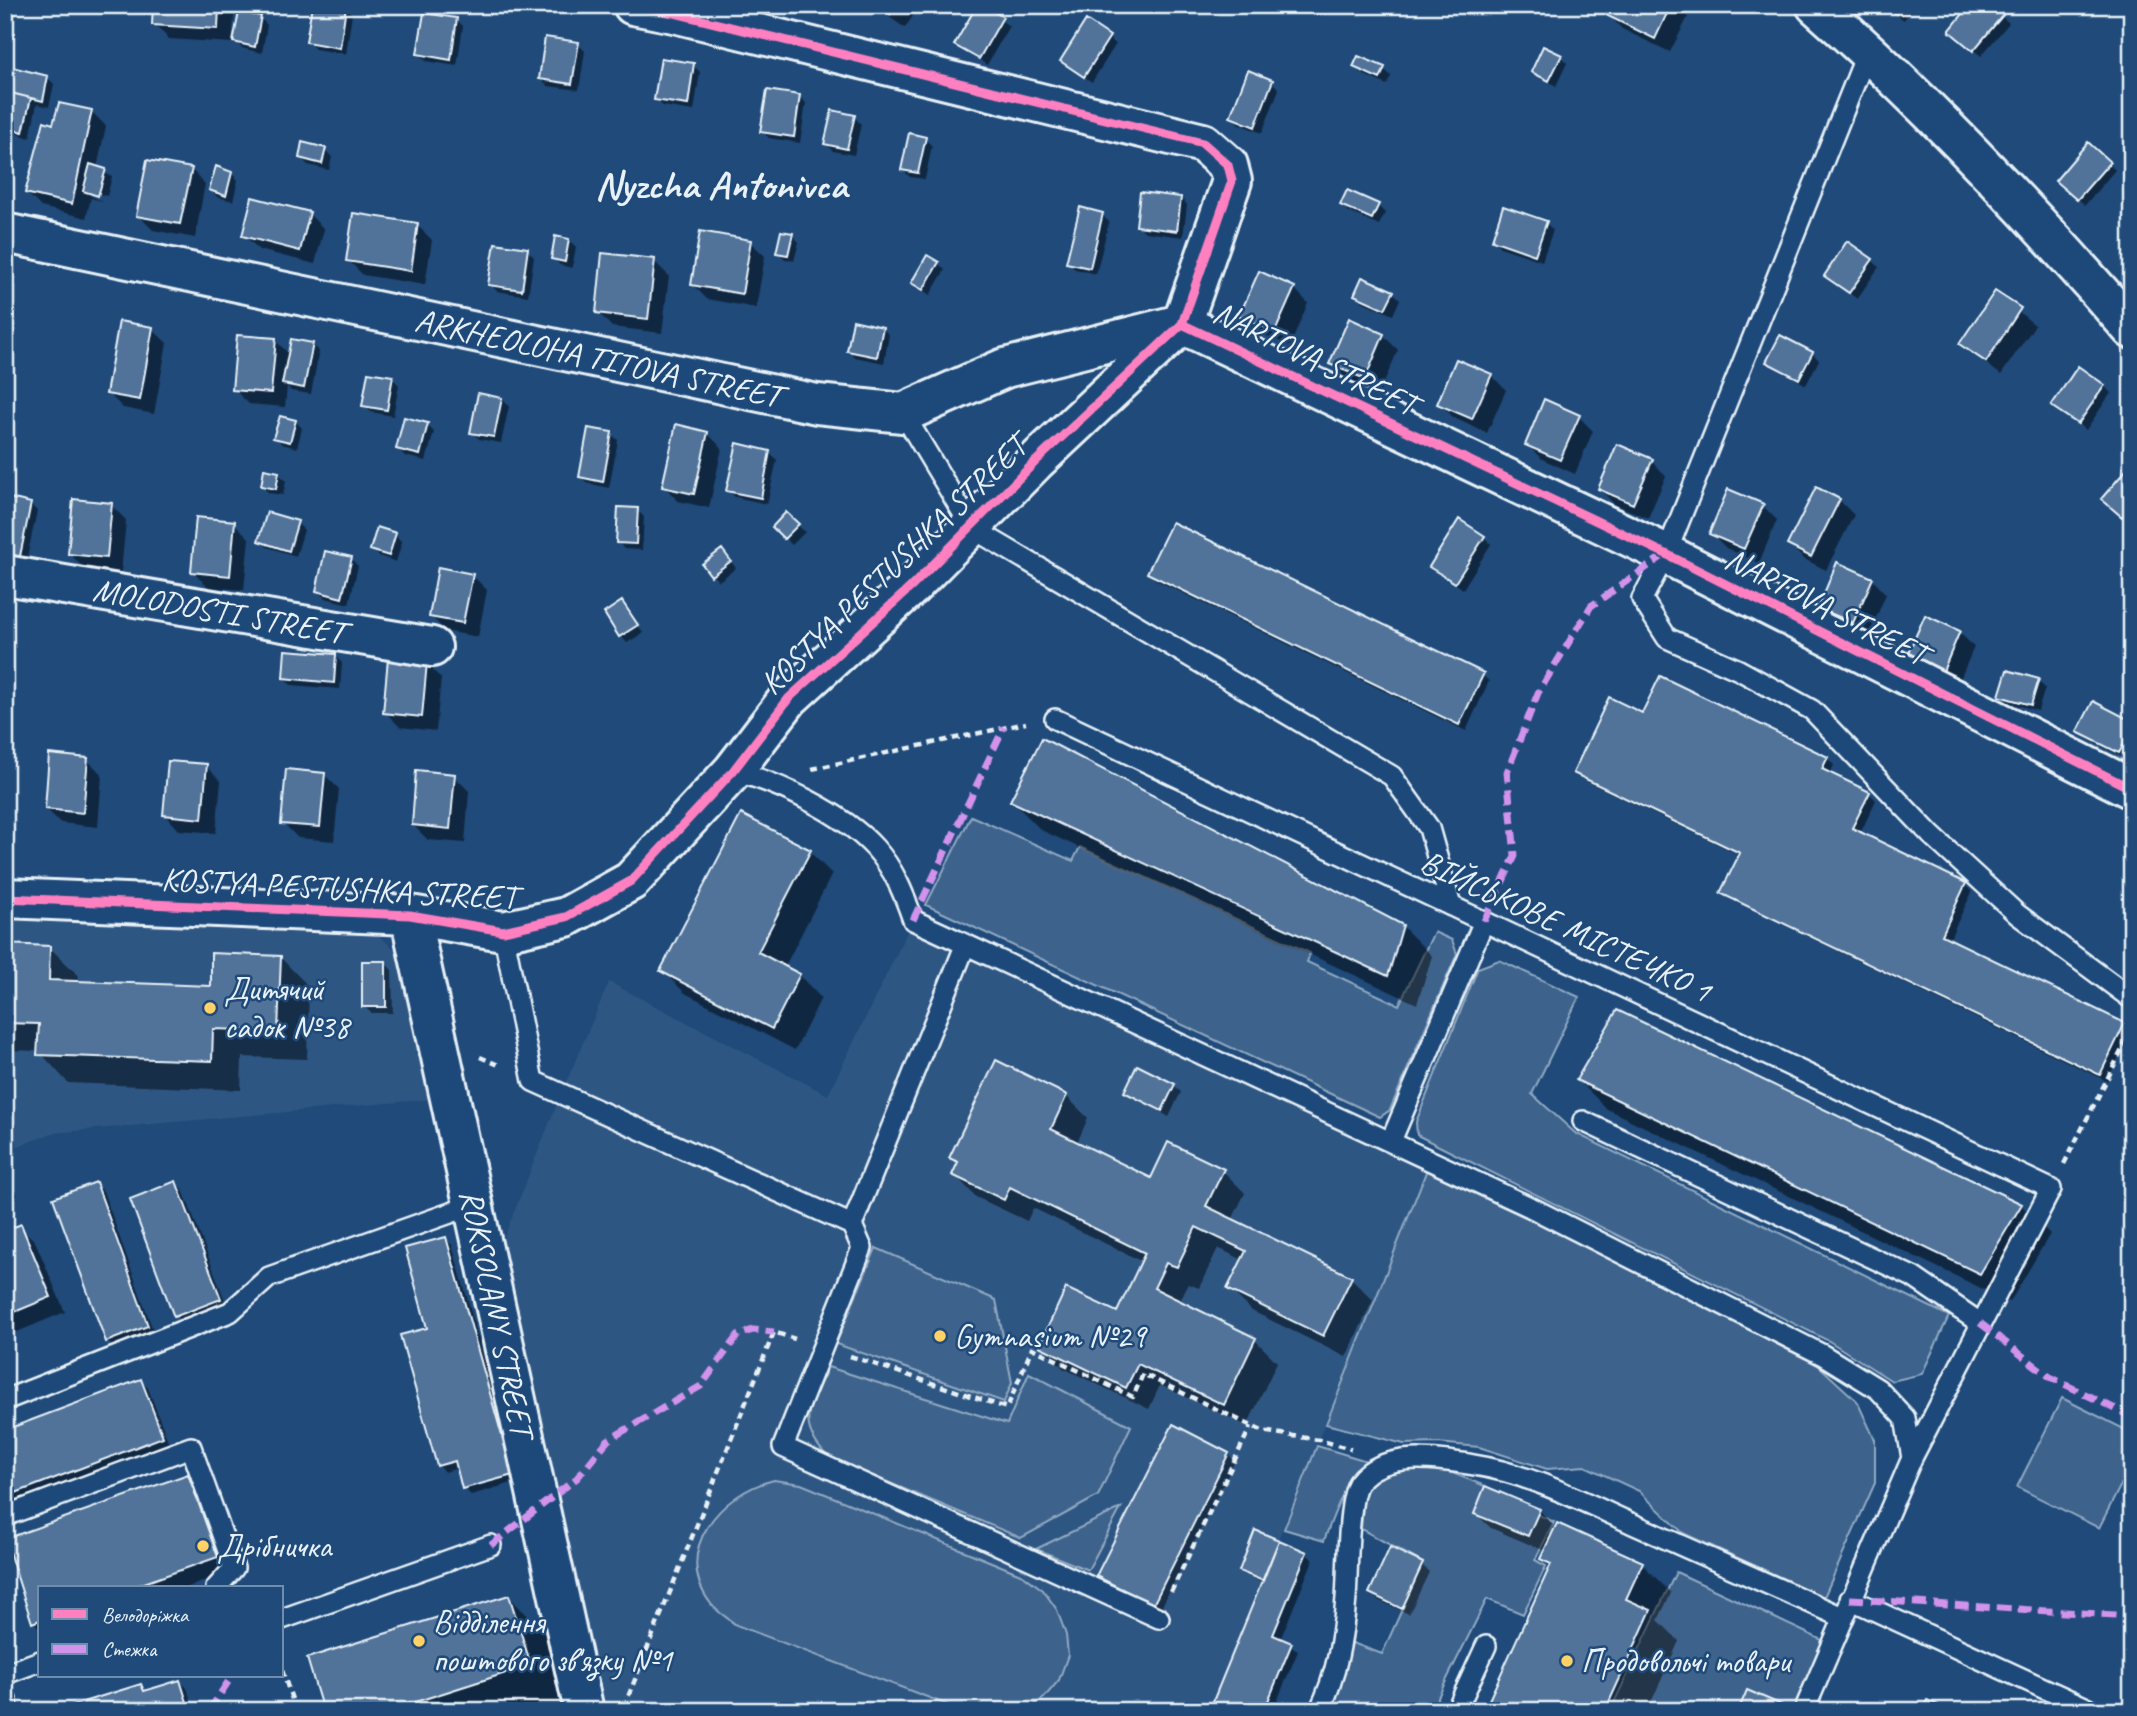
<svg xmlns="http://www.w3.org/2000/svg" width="2137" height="1716" font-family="Caveat,sans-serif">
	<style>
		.built { fill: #2e5683 }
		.green { fill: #3c628c; stroke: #92aac2; stroke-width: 2 }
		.shadow { fill: #0007 }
		.building { fill: #517399; stroke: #e8f1f8; stroke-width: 2 }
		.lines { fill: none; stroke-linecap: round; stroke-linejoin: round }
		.service-casing { stroke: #e8f1f8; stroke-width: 24 }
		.minor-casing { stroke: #e8f1f8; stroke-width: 44 }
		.path { stroke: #e8f1f8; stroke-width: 4.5; stroke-dasharray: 7 5; stroke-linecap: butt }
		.service { stroke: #1f4a7a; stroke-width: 19 }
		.minor { stroke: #1f4a7a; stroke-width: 38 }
		.quiet { stroke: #d193ec; stroke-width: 7; stroke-dasharray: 14 7; stroke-linecap: butt }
		.cycleway-casing { stroke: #1f4a7a; stroke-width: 13 }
		.cycleway { stroke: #ff80c0; stroke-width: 9 }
		.poi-dot { fill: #ffd166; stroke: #1f4a7a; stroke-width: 2.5 }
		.labels { text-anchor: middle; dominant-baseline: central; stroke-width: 5; stroke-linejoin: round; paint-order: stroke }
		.street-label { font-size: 33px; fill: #e8f1f8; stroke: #1f4a7a }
		.poi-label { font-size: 33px; fill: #e8f1f8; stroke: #1f4a7a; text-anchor: start }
		.district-label { font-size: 40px; font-weight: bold; fill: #e8f1f8; stroke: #1f4a7a }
	</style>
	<rect width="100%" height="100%" fill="#1f4a7a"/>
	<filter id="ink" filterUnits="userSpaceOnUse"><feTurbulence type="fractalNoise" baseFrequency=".0143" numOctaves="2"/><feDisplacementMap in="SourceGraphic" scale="14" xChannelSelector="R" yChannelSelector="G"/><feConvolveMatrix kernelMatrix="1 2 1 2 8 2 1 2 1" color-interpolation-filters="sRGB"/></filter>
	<g filter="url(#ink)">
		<!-- built -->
		<path class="built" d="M5 914 367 926 403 956 433 1099 53 1133 5 1151Z
			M908 930 1428 1167 1209 1711H600L500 1248 554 1111 609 982 828 1095Z"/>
		<!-- green -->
		<path class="green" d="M971 816 1073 861 1080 847 1310 953 1307 962 1399 1005 1434 932 1452 940 1457 954 1390 1110 1380 1117 926 905Z
			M1499 960 1579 997 1532 1094 1575 1133 1949 1316 1922 1374 1892 1381 1829 1341 1417 1135 1416 1122 1478 968Z
			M1428 1167 1818 1365 1857 1401 1875 1440V1483L1824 1597 1683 1533 1639 1491 1585 1466 1547 1469 1479 1447 1438 1443 1404 1444 1326 1424Z
			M876 1248 996 1300 1012 1383 1004 1402 836 1344Z
			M828 1367 1007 1424 1029 1373 1131 1426 1098 1496 1021 1538 828 1457C794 1422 811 1406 828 1367Z
			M2062 1398 2132 1433V1463L2099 1528 2017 1487Z
			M1317 1446 1367 1461C1344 1485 1335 1510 1324 1541L1284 1529Z
			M1398 1466 1445 1470 1485 1486 1474 1514 1528 1536 1537 1514 1554 1522 1535 1560 1546 1566 1523 1614 1487 1599 1431 1711H1328L1350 1642 1382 1654 1423 1563 1361 1529 1365 1487 1378 1474Z
			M774 1480 801 1484 1023 1575 1043 1590 1057 1610 1066 1635 1068 1655 1059 1680 1044 1698 1025 1711H964L736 1625C728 1618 717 1612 711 1604 670 1551 722 1492 774 1480Z
			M1121 1508 1088 1570 1036 1549Z
			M1676 1572 1824 1641 1793 1711H1610Z"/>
		<!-- shadow -->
		<path class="shadow" d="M155 5H235L232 43 169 39 154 24Z
			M314 5 345 7 352 14 346 54 315 49 308 42Z
			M774 5H808L804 16Z
			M872 5H920L905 28Z
			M979 5 1009 26 987 65 956 44Z
			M1612 5H1676L1688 17 1670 52 1622 29 1608 14Z
			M1882 5H1914L1904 20Z
			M1989 5 2009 23 1981 56 1958 37Z
			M2124 5H2132V13Z
			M260 18 267 25 262 53 242 48 235 41Z
			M456 19 463 26 457 66 426 61 419 54Z
			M1087 22 1116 44 1092 82 1062 61Z
			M578 44 585 51 579 90 548 86 541 79Z
			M1560 56 1567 63 1556 86 1533 71Z
			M693 65 700 72 694 111 663 106 656 100Z
			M1355 67 1384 69 1391 76 1387 85 1362 74Z
			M13 69 47 77 54 84 49 107 37 104 30 138 5 130V106Z
			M1272 82 1279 89 1262 133 1239 124 1232 117Z
			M799 96 806 103 800 143 769 138 762 131Z
			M91 111 106 126 97 168 112 177 107 196 91 192V196L105 202 91 198 86 218 41 207 27 193 54 126Z
			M854 117 861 124 854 155 833 151 826 144Z
			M925 139 932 146 925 179 910 177 903 170Z
			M325 150 332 157 329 170 308 165 301 158Z
			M2109 163 2115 170 2085 205 2064 187Z
			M191 169 205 184 195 238 153 230 138 215Z
			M231 173 238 180 233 201 217 197 211 190Z
			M1181 198 1187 205 1183 237 1145 232 1138 225Z
			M1342 205 1378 206 1385 213 1379 225 1349 212Z
			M309 214 324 229 315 264 259 250 244 235Z
			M1102 215 1109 222 1096 274 1075 269 1068 262Z
			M1546 223 1553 230 1542 261 1500 247 1494 240Z
			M417 225 432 240 425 285 363 275 348 260Z
			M792 235 799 242 794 261 785 259 778 252Z
			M569 240 576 247 572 268 560 265 553 258Z
			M750 242 765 256 756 308 707 299 692 284Z
			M527 250 534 257 528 296 497 291 490 284Z
			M1872 260 1879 267 1857 299 1826 275Z
			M654 261 669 276 662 333 612 327 598 312Z
			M938 263 945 270 930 295 913 283Z
			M1294 288 1308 303 1290 346 1256 331 1241 316Z
			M1393 292 1400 299 1393 315 1363 302 1356 295Z
			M1995 293 2035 325 2001 375 1961 344Z
			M882 328 889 335 884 363 855 357 848 350Z
			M152 329 167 343 154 414 123 408 108 393Z
			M1383 335 1398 350 1380 392 1346 378 1331 363Z
			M275 340 290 355 312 344 319 351 311 394 291 391 287 386 285 407 249 404 234 389Z
			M1812 353 1819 360 1806 385 1768 362Z
			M1491 375 1506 390 1487 433 1454 418 1439 403Z
			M392 378 399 385 393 416 371 412 364 405Z
			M5 384 11 389 5 412Z
			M2104 386 2111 393 2086 430 2053 406Z
			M502 399 509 406 501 443 479 439 472 432Z
			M1579 417 1593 431 1575 474 1542 459 1527 445Z
			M295 421 302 428 297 448 282 444 275 437Z
			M427 425 434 432 426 461 405 456 398 449Z
			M707 433 722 448 709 508 678 501 664 486Z
			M611 434 618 440 609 488 587 483 580 476Z
			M770 453 777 460 767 504 735 497 728 490Z
			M1652 461 1666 476 1648 518 1614 504 1600 489Z
			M2132 466V520L2130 522 2108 502Z
			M279 474 286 481 283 495 269 493 262 486Z
			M1839 500 1854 515 1826 570 1804 559 1789 545Z
			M30 504 37 511 25 567 5 562Z
			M111 505 126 520 121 572 85 569 70 554Z
			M1763 506 1777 520 1759 563 1726 548 1711 533Z
			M637 510 644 517 642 550 624 549 618 542Z
			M786 515 805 532 792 545 774 527Z
			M234 523 249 538 244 590 208 587 193 572Z
			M297 523 304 530 296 556 267 547 260 540Z
			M395 535 402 542 396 562 379 556 372 549Z
			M1484 537 1491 544 1463 589 1432 567Z
			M728 558 736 568 719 581 712 575Z
			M351 559 358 566 349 604 325 598 318 591Z
			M1149 573 1482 675 1489 681 1466 731 1156 580Z
			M472 575 487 590 478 637 445 631 431 616Z
			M1872 579 1886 594 1868 637 1835 622 1820 607Z
			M622 603 643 633 627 643 621 636Z
			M1959 632 1974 647 1956 689 1922 675Z
			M335 656 342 663 340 689 291 685 284 678Z
			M426 664 441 678 436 731 400 727 385 712Z
			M2038 681 2045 688 2038 711 2008 702 2001 695Z
			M2132 723V748L2126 759 2086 738 2079 731Z
			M1827 758 1834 765 1830 774 1869 793 1876 800 1860 834 1965 885 1972 892 1949 940 2124 1025 2131 1032 2107 1081 1730 899 1723 892 1740 855 1582 779 1575 772Z
			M87 760 102 774 98 827 61 823 46 809Z
			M206 766 221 781 216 833 179 830 165 815Z
			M324 774 339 789 334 841 298 838 283 823Z
			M454 776 469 791 465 843 428 840 413 825Z
			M1012 801 1402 926 1432 956 1417 1004 1041 830Z
			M742 816 810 852 832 874 784 968 799 975 821 998 795 1050 685 993 663 971Z
			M5 946 49 947 79 976 78 983 212 988 280 957 309 987 307 1059 242 1057 241 1090 68 1083 39 1051 5 1050Z
			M385 963 392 970 393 1013H371L364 1006Z
			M1578 1080 2021 1205 2050 1234 2010 1302 1607 1109Z
			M1174 1085 1181 1092 1169 1117 1126 1091Z
			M1066 1096 1088 1118 1077 1143 1152 1180 1222 1170 1245 1193 1232 1220 1351 1278 1373 1300 1346 1357 1252 1311 1230 1289 1243 1260 1218 1248 1199 1288 1188 1284 1179 1303 1255 1340 1277 1362 1247 1426 1160 1385 1149 1409 1063 1368 1041 1345 1117 1314 1143 1262 1033 1208 1027 1221 976 1197 954 1174 959 1165 952 1158Z
			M176 1183 183 1190 227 1306 183 1323 176 1316Z
			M96 1184 103 1191 154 1333 114 1348 107 1341Z
			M20 1227 35 1241 65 1312 5 1337V1233Z
			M445 1238 452 1245 519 1481 471 1495 464 1488 458 1468 445 1472 438 1465 429 1329Z
			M141 1381 148 1388 169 1444 5 1506V1431Z
			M1228 1454 1235 1461 1160 1610 1105 1582 1098 1575Z
			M188 1476 203 1491 232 1572 185 1588H40V1629L34 1622 5 1541Z
			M1539 1510 1553 1525 1549 1535 1642 1564 1671 1593 1658 1620 1679 1641 1647 1711H1486L1551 1568 1542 1559 1545 1551 1491 1528 1476 1514Z
			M1391 1550 1422 1565 1429 1572 1409 1614 1378 1600 1371 1593Z
			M1306 1553 1313 1560 1280 1640 1298 1651 1273 1711H1211L1263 1584 1241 1571Z
			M509 1597 550 1638 572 1706 557 1711H325Z
			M180 1681 187 1688 193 1708 60 1711 141 1686 147 1692Z"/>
		<!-- building -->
		<path class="building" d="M153 5H219L218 29 152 25Z
			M312 5 346 6 340 48 306 42Z
			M877 5H896L890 14Z
			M977 5H983L1003 17 979 59 954 45Z
			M1610 5H1671L1655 39 1606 15Z
			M1883 5H1903L1896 14Z
			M1970 5H1992L2003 15 1973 51 1949 31Z
			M239 12 261 16 255 47 233 42Z
			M424 13 457 18 451 60 417 54Z
			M1086 20 1110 36 1084 77 1060 61Z
			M545 37 579 42 572 84 539 79Z
			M1543 46 1562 55 1549 81 1531 72Z
			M1358 56 1385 67 1380 79 1353 67Z
			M661 58 694 63 688 105 654 100Z
			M12 67 48 76 43 101 7 92Z
			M1248 70 1273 80 1255 127 1230 117Z
			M767 90 800 95 794 137 760 132Z
			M7 92 31 98 23 132 5 128Z
			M59 103 92 110 72 204 25 193 44 121 53 124Z
			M832 110 855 115 847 149 824 144Z
			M909 133 926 137 918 173 901 170Z
			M302 142 326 148 322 164 299 158Z
			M2088 142 2110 162 2077 200 2055 181Z
			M147 160 192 168 180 224 136 216Z
			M90 164 106 169 98 196 83 191Z
			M216 166 232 172 226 196 209 190Z
			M1347 190 1379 204 1372 219 1340 205Z
			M1140 192 1181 197 1177 231 1136 226Z
			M252 197 310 212 300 251 242 236Z
			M1503 206 1547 221 1535 255 1492 240Z
			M1080 207 1103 213 1090 268 1066 263Z
			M353 213 418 223 411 271 346 261Z
			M700 231 751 240 742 294 691 285Z
			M781 231 793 233 788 255 776 253Z
			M555 236 569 239 565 262 551 259Z
			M1847 241 1873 259 1849 293 1824 276Z
			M495 243 528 248 522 290 488 285Z
			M602 253 655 259 648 319 596 313Z
			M927 255 939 262 923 290 911 283Z
			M1259 271 1295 287 1275 332 1239 316Z
			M1362 277 1394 291 1385 309 1354 295Z
			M1995 291 2021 308 1986 362 1959 344Z
			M1349 318 1384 334 1365 379 1329 364Z
			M853 320 883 327 877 357 847 351Z
			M119 321 153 327 140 400 106 394Z
			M237 335 276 338 271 393 232 390Z
			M1780 335 1813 352 1799 379 1766 362Z
			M291 339 313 343 304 388 282 384Z
			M1456 359 1492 374 1472 419 1437 404Z
			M2078 366 2105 385 2078 424 2051 406Z
			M368 372 393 376 387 410 362 406Z
			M478 393 502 398 494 437 470 433Z
			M1544 399 1580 415 1560 460 1525 445Z
			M280 416 296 420 290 442 273 438Z
			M404 417 428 423 420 455 396 449Z
			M676 424 708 432 694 494 662 487Z
			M588 428 612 432 603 482 579 477Z
			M737 443 770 451 761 498 726 491Z
			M1617 444 1653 459 1633 504 1598 489Z
			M2132 463V506L2122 517 2101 499Z
			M264 469 279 472 276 489 261 486Z
			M1816 487 1840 499 1811 557 1787 545Z
			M1728 489 1764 504 1744 549 1709 534Z
			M5 497 31 503 19 561 5 558Z
			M73 499 112 503 107 558 68 554Z
			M618 507 638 508 636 544 616 543Z
			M267 512 298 521 289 551 258 541Z
			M786 512 799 524 784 539 772 527Z
			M196 517 235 521 230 576 191 572Z
			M1459 519 1485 536 1455 583 1429 567Z
			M1172 522 1484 673 1459 725 1147 573Z
			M377 527 396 533 389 556 370 550Z
			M722 549 731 561 711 576 702 564Z
			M325 551 352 557 342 598 316 591Z
			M1837 562 1873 578 1853 623 1818 608Z
			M438 567 473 574 463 623 429 617Z
			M622 601 638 625 619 637 604 613Z
			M1925 615 1960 631 1941 676 1905 660Z
			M285 650 336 654 334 683 283 678Z
			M388 658 427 662 422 717 383 713Z
			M2007 670 2039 679 2031 705 1999 696Z
			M1660 676 1828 757 1822 769 1870 792 1852 828 1966 883 1942 935 2125 1023 2100 1075 1720 893 1740 853 1573 773 1609 697 1642 713Z
			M2093 701 2132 721V729L2119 753 2077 732Z
			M1042 738 1403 925 1388 976 1010 801Z
			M49 754 88 758 83 813 45 809Z
			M168 761 207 764 202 819 163 815Z
			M286 769 325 773 320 827 281 824Z
			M416 770 455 774 450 829 412 825Z
			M741 814 811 850 758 952 800 974 772 1029 660 971Z
			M5 944 50 946 49 980 211 986V953L281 956 278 1031 213 1029 212 1061 37 1055 39 1024 5 1023Z
			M362 961H386V1007H362Z
			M1617 1010 2022 1204 1980 1274 1576 1080Z
			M996 1060 1067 1095 1051 1129 1151 1178 1168 1142 1224 1169 1206 1206 1352 1277 1323 1336 1227 1289 1246 1251 1196 1227 1177 1267 1166 1263 1154 1288 1256 1338 1224 1405 1138 1364 1126 1388 1039 1346 1066 1288 1117 1312 1145 1253 1010 1187 1004 1200 952 1175 958 1162 949 1158Z
			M1137 1065 1175 1084 1162 1111 1124 1092Z
			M176 1181 221 1299 174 1317 130 1199Z
			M96 1182 148 1326 106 1342 53 1198Z
			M21 1224 51 1297 5 1316V1231Z
			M446 1237 513 1475 462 1489 455 1461 437 1466 400 1335 427 1328 405 1248Z
			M141 1379 163 1437 5 1497V1430Z
			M1173 1424 1229 1453 1153 1605 1096 1576Z
			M188 1474 218 1557 130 1588H40V1620L32 1623 5 1539Z
			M1485 1486 1540 1509 1528 1536 1474 1514Z
			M1557 1523 1643 1562 1626 1599 1651 1610 1605 1711H1484L1551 1564 1540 1559Z
			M1255 1530 1279 1540 1263 1581 1239 1571Z
			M1279 1540 1307 1552 1273 1635 1292 1643 1264 1711H1209Z
			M1390 1547 1423 1563 1402 1609 1369 1593Z
			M509 1595 531 1665 387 1711H323L307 1658Z
			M180 1680 187 1702 157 1711H54L141 1684 144 1691Z
			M1747 1690 1782 1705 1779 1711H1738Z
			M1927 1700 1951 1711H1922Z"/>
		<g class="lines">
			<!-- service casing -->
			<g class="service-casing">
				<path id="service" d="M1868 50 1666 554 1642 599 1667 638 1739 670 1812 710 1931 835 2017 914 2132 999
					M903 413 972 528 1392 776 1429 828 1451 906
					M1055 719 2051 1189 1912 1458 1804 1711
					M733 771C778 782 843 813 875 848 894 869 904 894 913 920L1530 1207 1823 1355 1878 1389 1905 1418 1912 1458
					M503 931 533 1081 852 1225
					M965 946 852 1225 862 1248 783 1447 1159 1618
					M1583 1121 1913 1277 1980 1323
					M1391 1141 1484 921
					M5 1400 230 1312 269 1277 473 1205
					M5 1516 191 1447 234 1568 216 1588
					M1850 1599 2093 1711
					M282 1619 491 1545
					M5 1674 40 1661
					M5 1697 9 1711
					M1319 1711C1337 1675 1343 1638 1346 1598 1348 1575 1347 1498 1359 1482 1383 1450 1438 1459 1474 1465 1527 1473 1584 1502 1633 1524 1703 1555 1772 1586 1842 1617
					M1456 1711 1486 1646"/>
			</g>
			<!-- minor casing -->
			<g class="minor-casing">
				<path id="minor" d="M633 5 674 13 1203 143 1228 165 1232 181 1182 324 1666 554 2132 789
					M1816 5C1930 105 2033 215 2132 329
					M5 233 817 404 903 413 1005 368 1177 325
					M5 575 432 647
					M5 898 410 915 503 931 566 917 631 881 733 771 789 698 911 587 1035 462 1182 324
					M410 915 584 1711"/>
			</g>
			<!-- path -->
			<path class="path" d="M812 769 1026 723
				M480 1057 501 1066
				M2064 1164 2132 1030
				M850 1356 1007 1408 1032 1348 1133 1397 1143 1374 1262 1431 1319 1440 1351 1449
				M1171 1592 1251 1426
				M282 1670 296 1711
				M624 1707 774 1332 795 1339"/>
			<!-- service -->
			<use href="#service" class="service"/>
			<!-- minor -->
			<use href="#minor" class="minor"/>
			<!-- quiet -->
			<path class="quiet" d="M913 920 1004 727
				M1484 921 1515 856 1507 772 1538 693 1591 606 1666 554
				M1980 1323 2050 1377 2132 1417
				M491 1545 577 1478 608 1440 701 1386 738 1335 753 1330 774 1332
				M1850 1599 2132 1616
				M209 1711 232 1676"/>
			<!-- cycleway casing -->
			<g class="cycleway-casing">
				<path id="cycleway" d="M633 5 674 13 1203 143 1228 165 1232 181 1182 324 1666 554 2132 789
					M5 898 410 915 503 931 566 917 631 881 733 771 789 698 911 587 1035 462 1182 324"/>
			</g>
			<!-- cycleway -->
			<use href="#cycleway" class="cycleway"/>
		</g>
	</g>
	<!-- markers -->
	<g class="poi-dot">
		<circle cx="210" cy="1008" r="7"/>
		<circle cx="940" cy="1336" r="7"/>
		<circle cx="203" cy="1546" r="7"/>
		<circle cx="419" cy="1641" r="7"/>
		<circle cx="1567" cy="1661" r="7"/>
	</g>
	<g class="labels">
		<!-- street labels -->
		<g class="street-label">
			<text transform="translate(598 358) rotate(12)">ARKHEOLOHA TITOVA STREET</text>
			<text transform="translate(1315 358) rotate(26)">NARTOVA STREET</text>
			<text transform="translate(893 565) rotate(-44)">KOSTYA PESTUSHKA STREET</text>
			<text transform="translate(1826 606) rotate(27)">NARTOVA STREET</text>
			<text transform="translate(219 611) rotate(10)">MOLODOSTI STREET</text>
			<text transform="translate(339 888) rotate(3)">KOSTYA PESTUSHKA STREET</text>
			<text transform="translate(1566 926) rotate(25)">ВІЙСЬКОВЕ МІСТЕЧКО 1</text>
			<text transform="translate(497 1313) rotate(78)">ROKSOLANY STREET</text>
		</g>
		<!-- poi labels -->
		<g class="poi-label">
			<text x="224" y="989">Дитячий<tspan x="224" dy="38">садок №38</tspan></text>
			<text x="954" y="1336">Gymnasium №29</text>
			<text x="217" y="1546">Дрібничка</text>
			<text x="433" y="1622">Відділення<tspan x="433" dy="38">поштового зв'язку №1</tspan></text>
			<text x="1581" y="1661">Продовольчі товари</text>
		</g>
		<!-- district labels -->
		<g class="district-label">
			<text x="721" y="185">Nyzcha Antonivca</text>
		</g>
	</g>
	<!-- margin -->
	<rect width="2137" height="1716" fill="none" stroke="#1f4a7a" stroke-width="28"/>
	<rect x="14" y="14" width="2109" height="1688" fill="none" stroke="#e8f1f8" stroke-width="2.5" filter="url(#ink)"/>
	<!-- legend -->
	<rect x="38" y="1586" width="245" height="91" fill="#1f4a7a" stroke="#6f8dac" stroke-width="2"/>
	<rect x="52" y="1609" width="35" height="10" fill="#ff80c0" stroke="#6f8dac" stroke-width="2"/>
	<text x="102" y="1622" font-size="21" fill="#e8f1f8">Велодоріжка</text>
	<rect x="52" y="1644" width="35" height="10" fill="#d193ec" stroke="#6f8dac" stroke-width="2"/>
	<text x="102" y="1656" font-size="21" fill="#e8f1f8">Стежка</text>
</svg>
